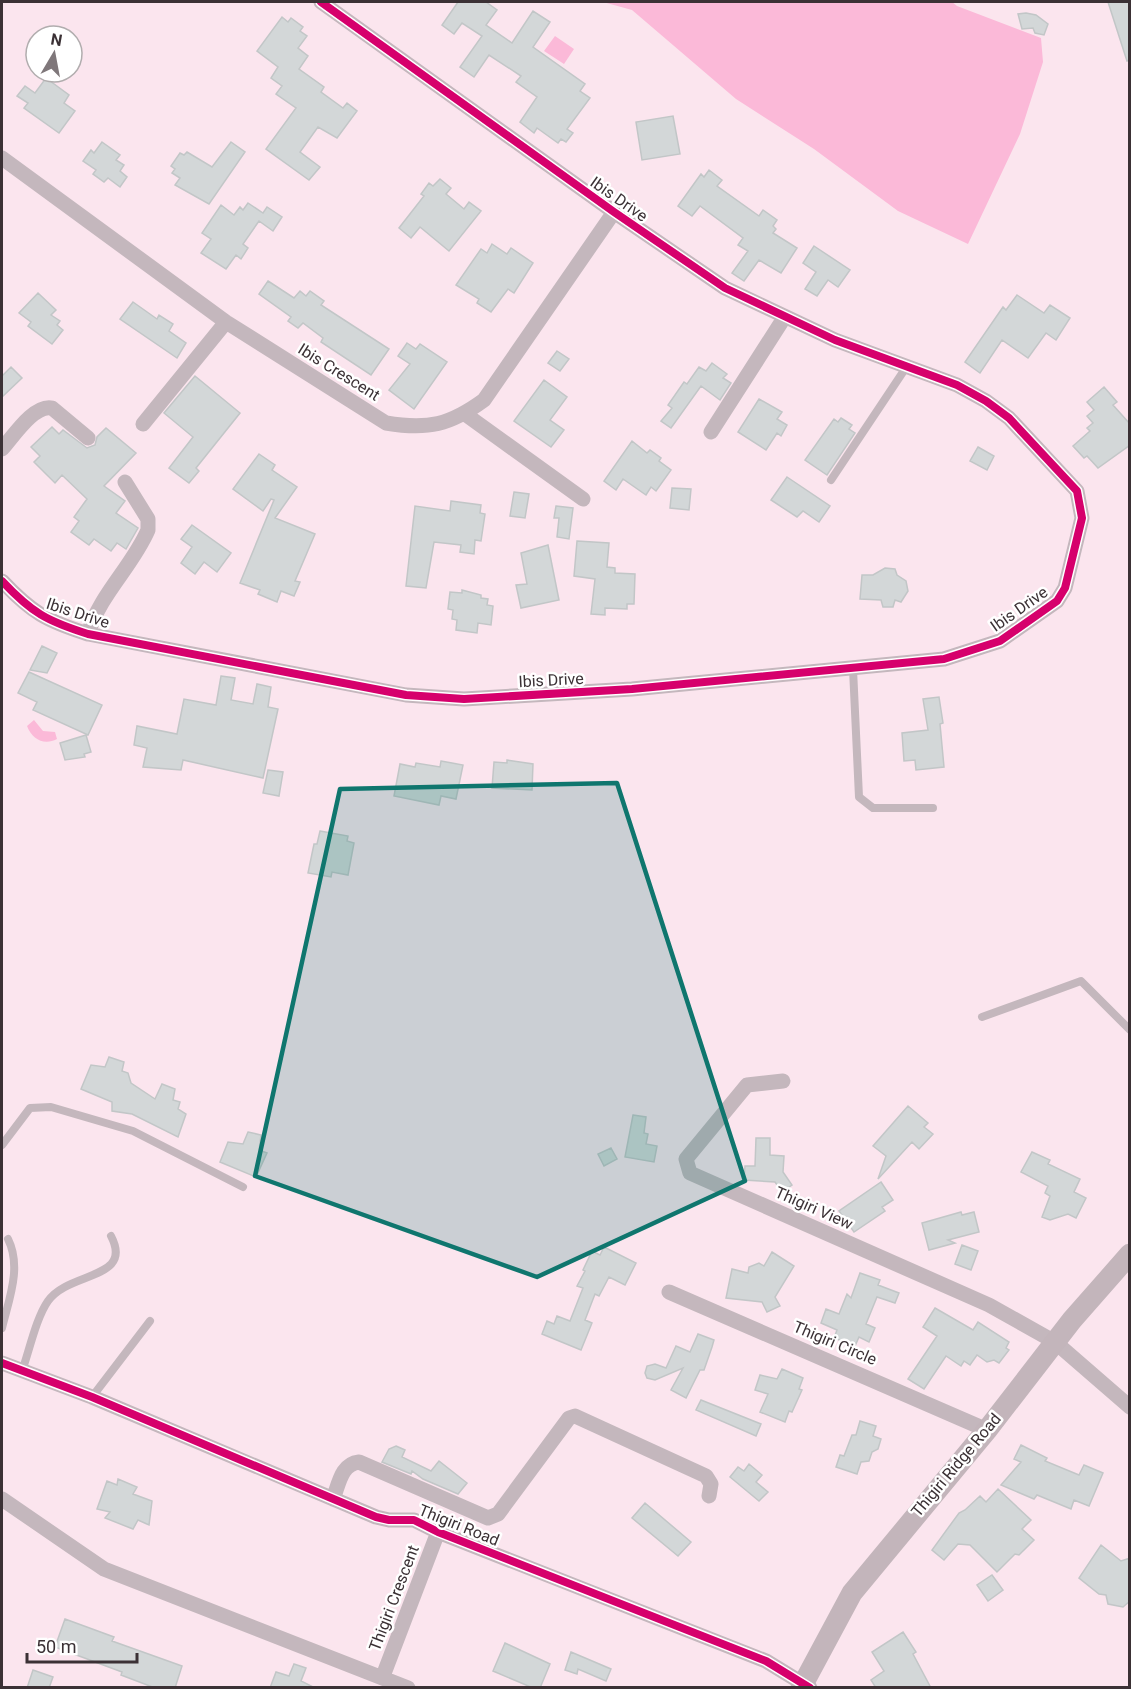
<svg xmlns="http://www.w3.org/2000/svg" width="1131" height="1689" font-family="Roboto,sans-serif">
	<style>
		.green { fill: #fbe5ee; fill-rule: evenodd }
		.water { fill: #fbb9d8 }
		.building { fill: #d3d7d8; stroke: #c2c6c7; stroke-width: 1.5 }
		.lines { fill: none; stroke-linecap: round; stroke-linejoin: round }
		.lane { stroke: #c4b7bd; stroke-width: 8 }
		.street { stroke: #c4b7bd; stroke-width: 15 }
		.secondary { stroke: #c3b5bb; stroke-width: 21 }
		.cycleway-casing { stroke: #fff; stroke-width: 11 }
		.cycleway { stroke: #d6006c; stroke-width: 8 }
		.marked { fill: #0f766e; fill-opacity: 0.2; stroke: #0f766e; stroke-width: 4.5; stroke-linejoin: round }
		.labels { text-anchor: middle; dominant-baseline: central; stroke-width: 5; stroke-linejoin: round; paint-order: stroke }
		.street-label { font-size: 16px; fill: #3b3135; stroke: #fff }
	</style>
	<rect width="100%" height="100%" fill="#fcf9fa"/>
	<!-- green -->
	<path class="green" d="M2 2H1129V1687L2 1688ZM36 36H72V72H36Z"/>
	<!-- water -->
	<path class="water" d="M603 2H952L957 6 1041 38 1043 62 1020 134 968 244 898 211 814 149 736 99 632 10Z
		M555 36 574 49 564 64 544 51Z
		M34 720 43 731 55 732 57 739C44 746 32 739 27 726Z"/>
	<!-- building -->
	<path class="building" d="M458 2H486L497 10 486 25 512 43 533 11 550 22 533 47 585 84 580 91 590 98 567 129 573 133 566 142 561 139 558 143 537 128 534 133 520 122 537 97 516 82 521 76 489 55 474 77 460 67 482 36 462 23 454 34 442 25Z
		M1108 2H1130V60L1127 61Z
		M1026 13 1036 15 1048 24 1044 35 1035 33 1033 28 1022 29 1018 14Z
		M282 17 288 22 291 18 303 27 300 31 307 36 298 48 308 56 299 69 324 87 321 92 343 108 347 103 357 111 337 138 318 127 300 152 320 167 309 180 266 149 296 108 276 94 282 86 271 78 278 67 257 51Z
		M46 78 69 95 64 103 75 111 59 133 24 108 28 103 17 96 25 86 35 93Z
		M673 116 680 154 642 160 636 122Z
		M102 142 120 155 116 160 124 165 120 171 127 177 120 187 108 178 104 182 93 174 96 170 83 161 91 150 94 153Z
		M231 142 245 152 209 204 175 185 180 178 172 173 175 169 171 166 180 153 184 155 187 152 212 167Z
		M709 170 722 180 717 186 759 216 763 210 777 220 773 226 776 229 773 233 797 248 781 273 759 260 744 281 732 273 748 251 738 245 743 238 700 206 692 216 678 206 701 174 704 177Z
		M440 179 451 188 446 194 464 209 469 202 481 211 449 251 420 227 411 238 399 228 424 196 421 194 429 183 433 186Z
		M248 203 263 213 267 207 282 217 273 231 259 221 243 244 248 248 241 259 236 255 226 269 201 253 211 239 202 233 221 205 234 215 240 207 243 210Z
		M492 244 507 254 511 248 533 263 514 293 508 289 491 312 477 303 479 299 456 285 481 249 487 253Z
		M814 246 850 270 838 287 828 280 817 296 805 289 816 272 803 263Z
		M268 281 294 298 300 291 306 296 310 291 324 301 321 305 389 349 371 375 321 342 323 338 303 323 298 328 288 321 291 317 259 294Z
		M38 293 56 310 51 315 60 321 57 325 63 330 52 344 28 326 31 322 19 313Z
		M1017 295 1044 313 1050 305 1070 318 1056 340 1046 333 1028 358 1002 340 980 373 965 362 1003 307 1006 310Z
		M133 302 157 319 159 315 173 324 169 331 186 343 177 358 120 319Z
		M407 343 416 349 420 344 447 362 414 409 389 390 410 364 398 356Z
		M557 351 569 359 560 371 548 363Z
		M712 363 727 374 723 378 731 383 720 400 701 386 671 428 661 421 672 408 668 405 684 382 687 384 699 367 706 371Z
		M11 367 22 378 2 397V376Z
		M195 376 240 413 196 468 199 471 189 483 169 468 193 437 164 413Z
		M544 380 567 397 550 420 564 430 551 447 514 421Z
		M1104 387 1117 402 1113 405 1130 424V445L1098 468 1087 456 1084 458 1073 446 1090 431 1087 428 1093 423 1087 416 1094 410 1087 402Z
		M759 399 782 412 777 419 787 425 781 436 777 433 766 450 738 432Z
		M841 418 852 425 849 429 855 433 827 475 805 460 834 419 838 422Z
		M52 427 59 434 63 430 87 448 95 445 97 437 106 428 136 453 104 486 125 501 116 513 138 528 126 549 117 543 111 551 94 539 89 545 71 532 79 521 74 517 87 499 62 475 55 483 34 462 40 456 31 447Z
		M632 441 647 453 650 450 661 458 659 461 671 470 656 491 651 487 646 495 623 479 616 490 604 481Z
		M978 447 994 456 987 470 970 461Z
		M259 454 275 465 272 470 297 487 275 518 315 534 295 581 300 582 294 596 281 591 277 602 258 594 260 590 240 583 274 500 271 499 263 511 233 489Z
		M787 477 830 506 819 522 803 511 797 517 771 500Z
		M672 488 691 489 689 510 670 508Z
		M514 492 529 494 525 518 510 516Z
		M451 501 481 505 480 513 485 514 481 541 475 540 474 554 460 552 461 545 434 542 426 588 406 586 415 506 450 511Z
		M556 506 573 508 569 539 557 537 559 518H554Z
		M192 525 231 553 217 572 204 562 195 574 181 563 192 547 181 539Z
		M577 541 609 543 607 567 615 568V573L635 574 634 604H627V609L605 608V615L591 614 595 579 574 576Z
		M548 545 559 600 521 608 516 585 527 584 521 553Z
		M885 568 895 569 897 575 906 581 908 591 901 602 895 600 893 607H883L881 600 860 599 862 575H873Z
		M462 590 481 595V598L488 599 487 605 493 606 491 625 478 623 477 633 456 630 457 620 452 619 453 610 448 609 450 592 462 593Z
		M42 646 57 653 47 673 30 670Z
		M29 672 102 705 88 735 33 710 37 702 18 693Z
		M221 676 235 678 231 700 253 704 257 684 271 687 268 707 278 709 263 778 183 760 181 770 143 767 147 748 134 745 137 726 177 734 184 699 216 705Z
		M939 697 943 723 940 724 944 767 916 770 915 760 904 761 902 733 928 730 923 699Z
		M86 735 91 752 84 754 85 757 65 760 60 743Z
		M507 760 533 764 532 790 492 788 494 762 507 763Z
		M441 761 463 765 456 799 441 796 439 805 394 796 400 764 415 767 416 763 440 767Z
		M268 770 283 772 279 796 263 793Z
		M320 831 348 836 347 841 354 843 348 875 332 872 331 877 308 873 314 844H317Z
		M109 1057 124 1062 122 1071 128 1073 131 1083 155 1099 162 1084 175 1089 173 1100 180 1102 178 1109 186 1114 178 1137 132 1114 112 1111V1102L81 1089 91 1065 105 1067Z
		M908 1106 928 1123 924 1127 933 1134 919 1149 912 1142 878 1179 886 1156 873 1146Z
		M633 1115 646 1117 644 1133 648 1134 646 1144 657 1146 654 1162 625 1157Z
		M248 1132 261 1135 259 1150 267 1153 256 1177 220 1162 228 1142 243 1144Z
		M756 1138H770V1155L784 1156 783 1172 792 1185 782 1192 775 1182 744 1180 745 1166H755Z
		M611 1148 617 1159 604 1166 598 1154Z
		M1032 1152 1050 1160 1048 1164 1080 1179 1074 1192 1086 1198 1076 1218 1068 1214 1050 1220 1042 1217 1050 1196 1045 1193 1048 1186 1021 1172Z
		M881 1182 893 1200 882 1207 885 1211 854 1232 839 1211Z
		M961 1212 962 1215 974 1212 979 1232 948 1240 955 1243 929 1250 922 1223Z
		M962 1245 978 1251 971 1270 955 1264Z
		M604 1247 636 1263 625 1285 609 1277 599 1296 595 1294 585 1320 592 1323 581 1350 542 1334 547 1321 554 1324 557 1316 570 1321 583 1288 577 1286 585 1271 583 1270 592 1251 600 1255Z
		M772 1252 794 1266 775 1297 780 1306 767 1312 762 1302 726 1298 732 1269 748 1273 749 1267 759 1263 764 1266Z
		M860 1273 880 1280 878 1285 899 1293 895 1303 877 1297 866 1324 875 1328 869 1342 859 1337 855 1346 834 1338 837 1330 821 1323 826 1309 839 1314 847 1294 851 1298Z
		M935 1308 973 1330 978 1322 1009 1342 1006 1348 1009 1350 999 1363 994 1360 987 1362 977 1355 970 1365 964 1361 961 1366 946 1356 924 1389 908 1379 937 1336 923 1327Z
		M698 1334 714 1340 712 1347 704 1370H700L686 1398 671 1390 683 1368 655 1380 647 1378 645 1373 647 1366 655 1364 666 1368 676 1346 690 1352Z
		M782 1369 803 1378 799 1389 802 1390 792 1412 789 1411 785 1422 760 1412 768 1394 755 1390 760 1375 777 1379Z
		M701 1400 761 1424 756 1436 696 1410Z
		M860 1421 876 1426 873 1436 881 1439 878 1449 872 1452 869 1461 861 1462 857 1474 836 1467 840 1455 844 1456 852 1435H856Z
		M1021 1445 1047 1458 1045 1461 1079 1475 1084 1465 1103 1473 1089 1506 1074 1500 1071 1509 1037 1495 1034 1499 1001 1485 1021 1462 1014 1459Z
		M396 1446 405 1450 402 1457 431 1471 439 1461 467 1483 458 1494 423 1479 412 1471 411 1474 382 1462 389 1449Z
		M749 1464 762 1475 756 1482 768 1492 759 1501 730 1477 738 1467 744 1471Z
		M118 1479 137 1487 133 1494 152 1501 149 1525 138 1520 133 1529 105 1518 110 1512 97 1509 107 1481 117 1485Z
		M998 1489 1031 1520 1022 1529 1034 1540 1019 1555 1015 1554 997 1572 970 1545 958 1544 944 1560 932 1550 959 1513 965 1510 980 1496 986 1502Z
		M645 1503 691 1542 678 1556 632 1518Z
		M1101 1545 1121 1561 1130 1558V1601L1123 1607 1108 1604 1106 1595 1099 1594 1079 1578Z
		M992 1575 1003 1590 988 1601 977 1585Z
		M65 1619 114 1637 112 1641 182 1666 175 1688H155L121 1675 122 1672 55 1647Z
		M903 1632 916 1652 913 1654 931 1688H876L871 1680 884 1671 872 1652Z
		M505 1643 550 1664 540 1688H533L493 1671Z
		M571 1652 611 1669 606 1681 578 1669 577 1674 565 1670Z
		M294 1664 306 1668 301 1681 315 1688H270L276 1672 289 1676Z
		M33 1670 53 1677 49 1688H27Z"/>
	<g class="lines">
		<!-- lane -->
		<path class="lane" d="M831 480 907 366
			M853 669 859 797 873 808H933
			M982 1017 1081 981 1130 1030
			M2 1145 30 1108 51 1107 133 1131 243 1187
			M2 1328C9 1299 22 1267 8 1239
			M22 1371C29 1352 36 1318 48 1301 69 1271 134 1280 111 1236
			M92 1397 150 1321"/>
		<!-- street -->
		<path class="street" d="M2 158 226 322 386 423C428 430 450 425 484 400L614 212
			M465 414 583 499
			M143 424 226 322
			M711 432 784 318
			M2 449C13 437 34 404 52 408L88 438
			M2 581C32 613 47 621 88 634L406 695 464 699 632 689 944 659 1000 641 1057 601 1065 588 1082 518 1077 491 1009 418 986 401 957 385 835 340 725 288 614 212 321 2
			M88 634C100 594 132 567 148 530V519L125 482
			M783 1081 747 1085 686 1159 690 1173 989 1305 1055 1342 1130 1407
			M669 1292 987 1430
			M2 1363 92 1397 376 1517 389 1520H414L438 1532 766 1661 810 1688
			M2 1499 104 1569 408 1688
			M333 1499C339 1484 341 1464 359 1462L488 1518 498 1514 569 1418 575 1416 706 1476 711 1484 709 1496
			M383 1676 438 1532"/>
		<!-- secondary -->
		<path class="secondary" d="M801 1688 852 1593 987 1430 1072 1320 1130 1254"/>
		<!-- cycleway casing -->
		<g class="cycleway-casing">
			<path id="cycleway" d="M2 581C32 613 47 621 88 634L406 695 464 699 632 689 944 659 1000 641 1057 601 1065 588 1082 518 1077 491 1009 418 986 401 957 385 835 340 725 288 614 212 321 2
				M2 1363 92 1397 376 1517 389 1520H414L438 1532 766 1661 810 1688"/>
		</g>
		<!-- cycleway -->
		<use href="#cycleway" class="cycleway"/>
	</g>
	<!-- marked area -->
	<path class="marked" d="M617 783 745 1181 537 1277 255 1176 340 789Z"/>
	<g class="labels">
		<!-- street labels -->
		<g class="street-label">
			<text transform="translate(619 199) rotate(35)">Ibis Drive</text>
			<text transform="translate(339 372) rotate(32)">Ibis Crescent</text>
			<text transform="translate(1019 609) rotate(-35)">Ibis Drive</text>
			<text transform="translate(78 613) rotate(18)">Ibis Drive</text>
			<text transform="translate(551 680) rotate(-3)">Ibis Drive</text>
			<text transform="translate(814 1208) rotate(24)">Thigiri View</text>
			<text transform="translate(835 1343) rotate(23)">Thigiri Circle</text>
			<text transform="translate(956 1465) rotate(-50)">Thigiri Ridge Road</text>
			<text transform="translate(459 1525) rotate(22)">Thigiri Road</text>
			<text transform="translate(394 1598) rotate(-69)">Thigiri Crescent</text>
		</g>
	</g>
	<!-- border -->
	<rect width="1131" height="1689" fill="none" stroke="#3b3135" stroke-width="6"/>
	<!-- north arrow -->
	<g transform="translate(54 54) rotate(10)"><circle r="28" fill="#ffffff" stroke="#b1adae" stroke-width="1.5"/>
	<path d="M0-4.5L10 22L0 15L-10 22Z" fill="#7f777a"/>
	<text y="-9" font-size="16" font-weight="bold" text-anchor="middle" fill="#3b3135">N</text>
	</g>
	<!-- scale -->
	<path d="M27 1653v9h110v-9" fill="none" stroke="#3b3135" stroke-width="3"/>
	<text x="36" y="1653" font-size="18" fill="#3b3135" stroke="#ffffff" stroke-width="4.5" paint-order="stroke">50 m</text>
</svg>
